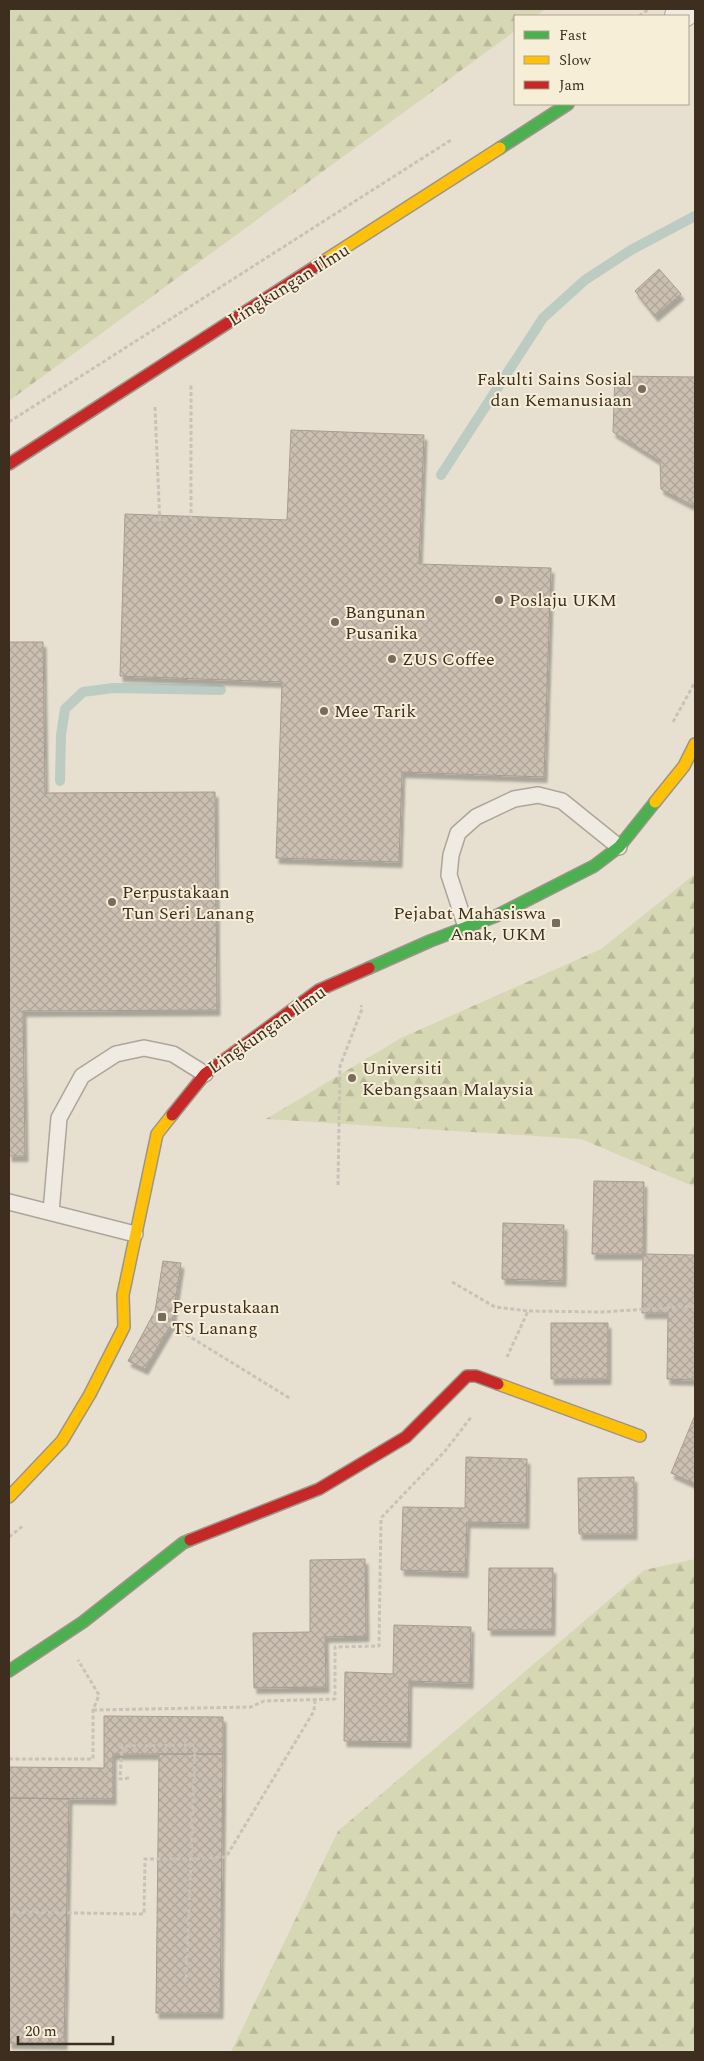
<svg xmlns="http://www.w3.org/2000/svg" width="704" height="2061" font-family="Spectral,serif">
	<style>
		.forest { fill: url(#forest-firs) }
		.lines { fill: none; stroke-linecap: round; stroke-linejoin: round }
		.stream { stroke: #bcccc2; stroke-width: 10 }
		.building { fill: url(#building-cross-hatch); stroke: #a89c90; filter: url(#shadow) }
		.lane-casing { stroke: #ada599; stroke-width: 18 }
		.street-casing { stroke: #ada599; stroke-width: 30 }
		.fast-casing { stroke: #9c958a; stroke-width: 14 }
		.slow-casing { stroke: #9c958a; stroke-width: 14 }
		.jam-casing { stroke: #9c958a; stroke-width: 14 }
		.path { stroke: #c8c2b9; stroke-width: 3; stroke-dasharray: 4 2.5; stroke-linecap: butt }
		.lane { stroke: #efebe3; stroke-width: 15 }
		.street { stroke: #efebe3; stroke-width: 28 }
		.fast { stroke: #4caf50; stroke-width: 11 }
		.slow { stroke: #ffc107; stroke-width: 11 }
		.jam { stroke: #c62828; stroke-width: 11 }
		.poi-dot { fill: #786c5e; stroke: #f7eed8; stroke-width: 2 }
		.labels { text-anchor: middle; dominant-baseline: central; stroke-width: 4; stroke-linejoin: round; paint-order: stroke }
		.street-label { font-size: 18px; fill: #3d2e20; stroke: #f7eed8 }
		.poi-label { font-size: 18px; fill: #3d2e20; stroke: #f7eed8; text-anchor: start }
	</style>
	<defs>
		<pattern id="forest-firs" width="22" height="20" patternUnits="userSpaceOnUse" patternTransform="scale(1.25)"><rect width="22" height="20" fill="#d6d7b3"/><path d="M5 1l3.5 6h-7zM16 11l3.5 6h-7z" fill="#b9b99a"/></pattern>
		<pattern id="building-cross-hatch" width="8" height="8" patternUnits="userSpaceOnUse" patternTransform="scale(1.25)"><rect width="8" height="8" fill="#cbbfb2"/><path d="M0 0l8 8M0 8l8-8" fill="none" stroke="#afa499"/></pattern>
		<filter id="shadow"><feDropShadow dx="3" dy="5.5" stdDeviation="1" flood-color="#0004"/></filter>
	</defs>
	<rect width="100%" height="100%" fill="#e7e0d1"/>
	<!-- forest -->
	<path class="forest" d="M9 9H546L536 16H515V31L9 401Z
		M695 874V1187L581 1139 266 1119 401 1038 601 949Z
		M695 1559V2052H231L338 1831 644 1570Z"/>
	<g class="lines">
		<!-- stream -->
		<path class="stream" d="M441 475 543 318 585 280 631 250 695 216
			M60 781 61 735 65 709 83 692 113 688 221 690"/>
	</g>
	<!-- building -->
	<path class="building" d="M659 269 681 294 655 316 635 291Z
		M615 376 695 377V504H690L661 489 660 461 613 432Z
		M291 430 424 435 419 564 551 568 544 777 402 772 399 862 276 858 282 682 120 676 125 514 287 520Z
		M9 642H43L45 793 215 792 217 1010 23 1011 25 1156H9Z
		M594 1181 644 1182 643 1254H592Z
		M503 1223 564 1225 563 1281 502 1279Z
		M643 1254 695 1255V1380L667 1379 668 1313H642Z
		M163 1261 181 1263 172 1323 145 1369 128 1361 155 1311Z
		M551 1323H608V1379H551Z
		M695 1415V1484L671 1473Z
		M466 1457 527 1459 526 1523 467 1522 465 1572 401 1570 403 1507 465 1508Z
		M634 1477V1534H579L578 1478Z
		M365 1559 366 1636 325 1637 326 1687 254 1688 253 1633 310 1632V1560Z
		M489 1568H553L552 1630H488Z
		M394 1625 471 1627 470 1683 409 1681 408 1742 344 1741 345 1672 393 1674Z
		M104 1716 223 1717V1754H113V1799L9 1798V1767L104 1768Z
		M159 1754H223L220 2013H156Z
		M9 1798 69 1799 64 2044 9 2043Z"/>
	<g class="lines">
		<!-- lane casing -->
		<g class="lane-casing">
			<path id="lane" d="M466 927 449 875 451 855 458 833 476 817 514 799 538 795 562 801 619 847
				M9 1202 135 1234
				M51 1212 59 1118 82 1076 116 1054 144 1048 173 1054 205 1074"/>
		</g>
		<!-- street casing -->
		<g class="street-casing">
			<path id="street" d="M679 16 689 9"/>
		</g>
		<!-- fast casing -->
		<g class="fast-casing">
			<path id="fast" d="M500 148 568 104
				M369 968 430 941 496 916 594 866 619 847 655 802
				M9 1671 83 1622 183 1543 190 1540"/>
		</g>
		<!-- slow casing -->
		<g class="slow-casing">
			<path id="slow" d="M324 261 500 148
				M655 802 684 766 695 744
				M498 1384 640 1436
				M9 1497 62 1441 90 1394 124 1327 123 1295 157 1134 172 1115"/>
		</g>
		<!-- jam casing -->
		<g class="jam-casing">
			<path id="jam" d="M9 464 324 261
				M172 1115 205 1074 319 990 369 968
				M190 1540 319 1489 406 1437 467 1376H476L498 1384"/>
		</g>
		<!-- path -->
		<path class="path" d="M639 16 649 9
			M155 407 160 526
			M9 422 451 140
			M191 526V383
			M673 722 695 682
			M338 1185 340 1066 362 1009 361 1005
			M452 1282 495 1307 528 1311 507 1357
			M529 1311 602 1312 695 1306
			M153 1314 291 1399
			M9 1537 24 1525
			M93 1710 251 1707 264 1701 335 1699V1647L379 1646 381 1518 445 1451 472 1416
			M9 1759H93V1710L99 1695 78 1660
			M129 1778 120 1779 122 1746 195 1745 191 1859 226 1857 314 1711 315 1700
			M9 1912 144 1914 145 1859H191L186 1981"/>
		<!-- lane -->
		<use href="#lane" class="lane"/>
		<!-- street -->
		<use href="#street" class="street"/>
		<!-- fast -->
		<use href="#fast" class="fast"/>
		<!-- slow -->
		<use href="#slow" class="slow"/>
		<!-- jam -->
		<use href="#jam" class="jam"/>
	</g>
	<!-- markers -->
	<g class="poi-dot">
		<circle cx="642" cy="389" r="5"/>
		<circle cx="499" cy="600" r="5"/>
		<circle cx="335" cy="622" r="5"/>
		<circle cx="392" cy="659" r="5"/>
		<circle cx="324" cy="711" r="5"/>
		<circle cx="112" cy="902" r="5"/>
		<rect x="551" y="918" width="10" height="10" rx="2.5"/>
		<circle cx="352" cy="1078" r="5"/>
		<rect x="157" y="1312" width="10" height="10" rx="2.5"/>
	</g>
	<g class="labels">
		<!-- street labels -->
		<g class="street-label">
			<text transform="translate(289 285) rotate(-32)">Lingkungan Ilmu</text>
			<text transform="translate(267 1030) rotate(-35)">Lingkungan Ilmu</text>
		</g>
		<!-- poi labels -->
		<g class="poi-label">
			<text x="632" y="379" text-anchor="end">Fakulti Sains Sosial<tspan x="632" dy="21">dan Kemanusiaan</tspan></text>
			<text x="509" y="600">Poslaju UKM</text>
			<text x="345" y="612">Bangunan<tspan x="345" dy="21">Pusanika</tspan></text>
			<text x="402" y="659">ZUS Coffee</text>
			<text x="334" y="711">Mee Tarik</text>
			<text x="122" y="892">Perpustakaan<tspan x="122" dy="21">Tun Seri Lanang</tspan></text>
			<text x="546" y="913" text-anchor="end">Pejabat Mahasiswa<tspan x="546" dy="21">Anak, UKM</tspan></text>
			<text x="362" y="1068">Universiti<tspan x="362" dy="21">Kebangsaan Malaysia</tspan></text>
			<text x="172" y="1307">Perpustakaan<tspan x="172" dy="21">TS Lanang</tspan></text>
		</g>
	</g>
	<!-- border -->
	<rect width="704" height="2061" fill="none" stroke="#3d2e20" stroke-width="20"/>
	<!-- legend -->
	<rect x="514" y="15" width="175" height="90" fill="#f7eed8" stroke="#ada18e"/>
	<rect x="524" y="31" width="25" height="8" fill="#4caf50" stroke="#ada18e"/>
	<text x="559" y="40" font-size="15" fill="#3d2e20">Fast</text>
	<rect x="524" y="56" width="25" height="8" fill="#ffc107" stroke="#ada18e"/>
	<text x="559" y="65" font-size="15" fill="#3d2e20">Slow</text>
	<rect x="524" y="81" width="25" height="8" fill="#c62828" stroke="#ada18e"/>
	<text x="559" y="90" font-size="15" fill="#3d2e20">Jam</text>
	<!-- scale -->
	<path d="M18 2036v8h95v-8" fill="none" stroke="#3d2e20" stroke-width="2.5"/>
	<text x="25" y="2036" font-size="15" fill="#3d2e20" stroke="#f7eed8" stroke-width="4" paint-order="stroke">20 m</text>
</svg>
